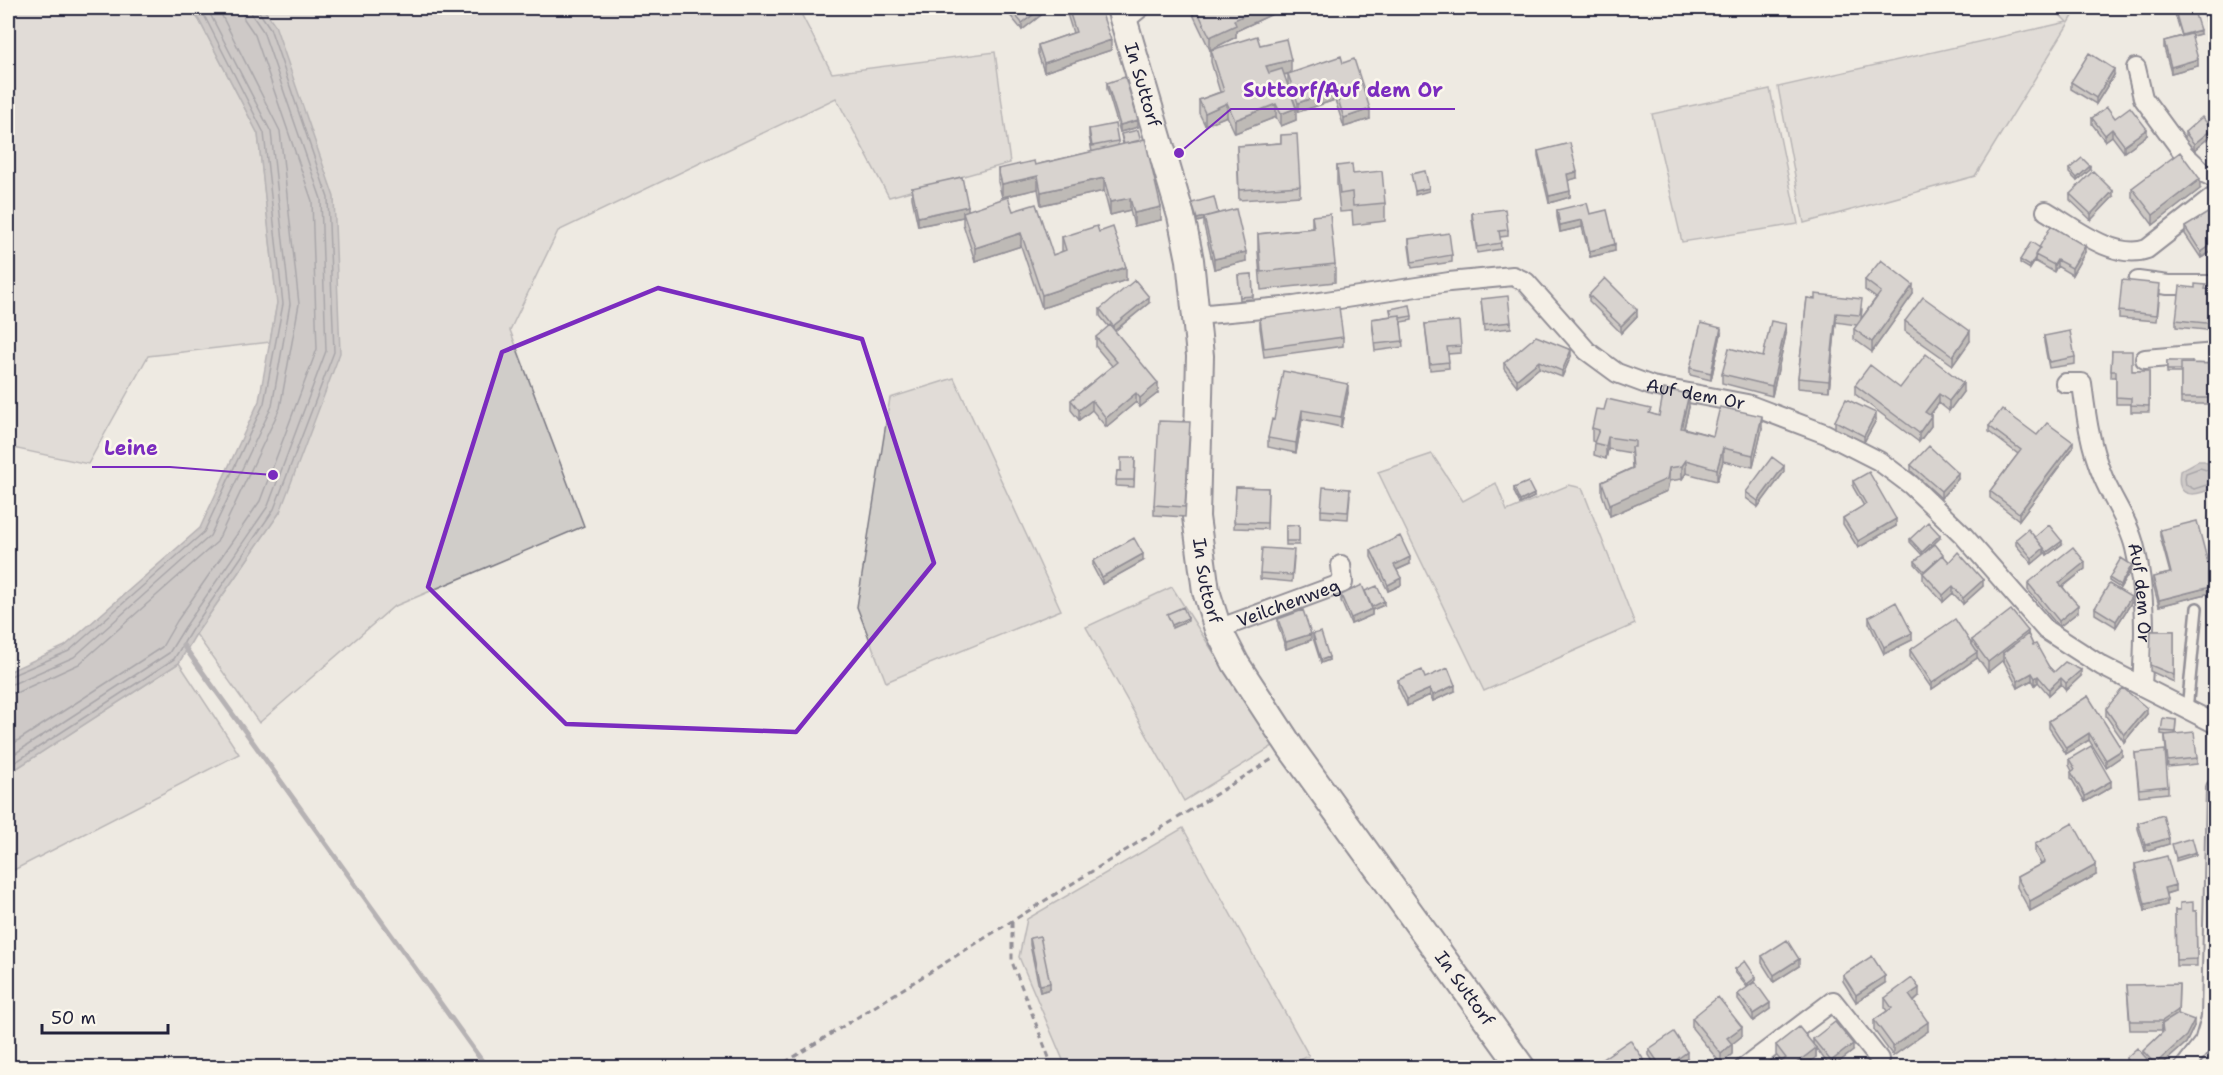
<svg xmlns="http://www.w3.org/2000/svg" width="2223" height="1075" font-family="'Shantell Sans',sans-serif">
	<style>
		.green { fill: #d0cdc9; stroke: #797882; stroke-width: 1.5 }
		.water { fill: #a6a3a7; stroke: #716f7c; stroke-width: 1.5 }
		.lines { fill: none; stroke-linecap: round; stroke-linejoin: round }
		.shore { stroke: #575666; stroke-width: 1.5 }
		.stream { stroke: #716f7c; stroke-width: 5 }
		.lane-casing { stroke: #22223b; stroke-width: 14 }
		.street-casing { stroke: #22223b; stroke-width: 22 }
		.secondary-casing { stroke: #22223b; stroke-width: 30 }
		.path { stroke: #22223b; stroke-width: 3; stroke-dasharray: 6 4.5; stroke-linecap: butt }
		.lane { stroke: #fbf7ec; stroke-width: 9 }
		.street { stroke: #fbf7ec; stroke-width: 18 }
		.secondary { stroke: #fbf7ec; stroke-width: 26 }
		.wall { fill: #a29e9e; stroke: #22223b; stroke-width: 1.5 }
		.shaded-wall { fill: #848181; stroke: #22223b; stroke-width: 1.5 }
		.building { fill: #bcb8b8; stroke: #22223b; stroke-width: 1.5 }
		.marked { fill: none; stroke: #7b2cbf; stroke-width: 4.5; stroke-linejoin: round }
		.labels { text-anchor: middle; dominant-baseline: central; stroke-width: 5; stroke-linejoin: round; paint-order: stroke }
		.street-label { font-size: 18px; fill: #22223b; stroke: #fbf7ec }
		.leader { fill: none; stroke: #7b2cbf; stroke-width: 2 }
		.callout-dot { fill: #7b2cbf; stroke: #fbf7ec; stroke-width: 2 }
		.callout-label { font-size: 20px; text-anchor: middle; font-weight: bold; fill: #7b2cbf; stroke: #fbf7ec; stroke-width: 5; stroke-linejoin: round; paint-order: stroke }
	</style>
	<rect width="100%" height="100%" fill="#eeeae2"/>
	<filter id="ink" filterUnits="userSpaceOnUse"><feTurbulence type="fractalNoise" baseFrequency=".0167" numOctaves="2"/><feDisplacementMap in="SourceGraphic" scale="12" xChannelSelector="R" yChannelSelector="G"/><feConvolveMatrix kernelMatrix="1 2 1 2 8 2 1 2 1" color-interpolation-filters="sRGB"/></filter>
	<g filter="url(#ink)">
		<!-- green -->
		<path class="green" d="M8 8H190L199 20 258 134 277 303 270 342 148 356 88 464 8 447Z
			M263 8H798L832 73 995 52 1010 163 889 197 836 98 558 231 510 330 584 526 393 607 259 723 196 634 280 512 275 25Z
			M2053 8H2078L1975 176 1804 223 1778 87 2067 22Z
			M1770 89 1798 224 1682 242 1652 114Z
			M954 378 1061 610 886 682 857 607 890 398Z
			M1432 454 1463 501 1496 483 1507 511 1569 485 1582 488 1635 624 1484 691 1378 472Z
			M1172 587 1273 746 1184 801 1086 627Z
			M179 663 239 754 8 873V774Z
			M1183 828 1309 1056 1282 1068 1066 1067 1019 957 1027 919Z"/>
		<!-- water -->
		<path class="water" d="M190 8H263L275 25 334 197 340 353 280 512 196 634 179 663 8 774V672L65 646 200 528 259 401 277 303 258 134 199 20Z
			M2198 461H2204L2215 469V487C2197 496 2175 501 2180 471Z"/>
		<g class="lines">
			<!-- shore -->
			<path class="shore" d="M2216 473 2200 468 2186 473 2185 478 2186 485 2194 489 2216 482
				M8 677 69 651 204 532 264 403 283 304 264 133 205 17 198 8
				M8 685 15 683 74 657 210 536 272 406 290 304 271 132 207 8
				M8 694 18 692 79 664 217 542 280 408 299 304 280 131 218 8
				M8 747 162 647 177 621 260 501 317 349 312 201 255 35 244 19 242 8
				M8 758 169 653 185 627 268 506 326 351 321 199 263 31 252 15 251 8
				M8 767 174 659 191 631 274 509 334 352 328 198 270 28 259 12V8"/>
			<!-- stream -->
			<path class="stream" d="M183 645 487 1068"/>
			<!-- lane casing -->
			<g class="lane-casing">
				<path id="lane" d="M2208 11 2216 8
					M2187 710 2197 608"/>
			</g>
			<!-- street casing -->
			<g class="street-casing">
				<g id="street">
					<path d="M1124 21 1140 8"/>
					<path d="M2136 68 2143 98 2184 154 2204 173 2216 179"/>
					<path d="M2046 211C2073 227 2115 261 2147 249L2216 195"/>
					<path d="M2138 281 2168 285H2216"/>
					<path id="s1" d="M1197 315 1294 306 1449 282 1513 276 1526 282 1587 351 1617 373 1652 386 1747 404 1826 434 1879 461 1911 485 1963 535 2046 630 2102 666 2216 724"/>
					<path d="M2145 359 2216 353"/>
					<path id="s2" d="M2065 383H2082C2086 415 2090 447 2103 477 2113 501 2129 522 2135 548 2146 593 2145 640 2142 685"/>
					<path id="s3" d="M1218 629 1343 583 1341 565"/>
					<path d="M1744 1068 1833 1001 1879 1059"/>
					<path d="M2184 1068 2204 1042 2211 1018 2216 788"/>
				</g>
			</g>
			<!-- secondary casing -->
			<g class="secondary-casing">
				<g id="secondary">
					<path id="s4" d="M1120 8 1181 216 1190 260 1200 356 1196 517 1206 591 1218 629 1236 664 1291 748 1522 1068"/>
				</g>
			</g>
			<!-- path -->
			<path class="path" d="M1012 922V962L1053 1068
				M776 1068 1274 758"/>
			<!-- lane -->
			<use href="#lane" class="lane"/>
			<!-- street -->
			<use href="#street" class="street"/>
			<!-- secondary -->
			<use href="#secondary" class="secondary"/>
		</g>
		<!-- wall -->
		<path class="wall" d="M1004 8H1050L1022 30Z
			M1066 8H1100L1111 50 1044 72 1038 54V45L1073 33 1066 11Z
			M1190 8H1285L1236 31V37L1210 50Z
			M2216 10 2215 46 2206 20V14Z
			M2175 11 2200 34 2191 36 2198 66 2171 73 2164 48V41L2182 36 2175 14Z
			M1260 45 1291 73 1343 63 1370 119 1344 127 1335 100 1298 112 1288 84V74H1289L1284 75 1296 120 1281 126 1276 117 1235 133 1227 116 1205 125 1199 113V100L1220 92 1211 62V50Z
			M2114 75 2096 104 2071 89V82Z
			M1107 83 1138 127 1120 132 1107 89Z
			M2092 118H2115L2147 135 2124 152 2112 136 2105 141 2092 124Z
			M1089 129 1118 141V146L1123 145 1121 134 1161 220 1134 226 1130 210 1110 215 1104 191 1041 205 1038 189 1002 197 998 182V169L1035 165 1092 152 1089 136Z
			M2185 132 2212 135 2194 150 2185 139Z
			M1281 135 1300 186V196L1239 200 1237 146 1281 143Z
			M1538 151 1577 178 1568 180 1570 197 1549 203 1538 157Z
			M1337 166 1353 174 1385 203V221L1353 225 1352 211 1340 212 1337 184Z
			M2069 169 2090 170 2077 181 2069 173Z
			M912 188 968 210 1013 211 1053 255 1062 252V237L1099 232 1126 280 1042 308 1021 246 975 261 963 224V217L918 226 912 198Z
			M2132 188 2200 189 2153 225 2132 197Z
			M2070 194 2113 197 2091 220 2070 200Z
			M1192 203 1218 213 1246 261 1214 269 1204 226V220L1197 222Z
			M1557 210 1590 214 1615 251 1590 257 1582 227 1560 232 1557 217Z
			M2216 211V249L2201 258 2185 234V227Z
			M1472 213 1508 230V236L1500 237 1501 249 1477 253 1472 219Z
			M1312 216 1335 264V282L1261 290 1258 252V234L1312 228Z
			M1409 239 1452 255V262L1412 268 1409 246Z
			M2040 248 2085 252 2072 275 2057 266 2054 272 2035 261 2030 269 2020 263V260Z
			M1252 274 1253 299 1240 300 1238 275Z
			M1865 280 1913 294 1872 352 1854 339V329L1857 325 1836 322 1829 391 1798 388V378L1807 298 1862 309 1861 319 1876 298 1865 290Z
			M2216 290V331L2176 327V320Z
			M2160 291 2157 321 2119 318V311Z
			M1589 295 1637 316 1621 333 1589 301Z
			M1481 299 1511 322V328L1484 331Z
			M1149 303 1115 331 1158 393 1140 407 1136 402 1106 427 1092 410 1079 420 1071 410V400L1112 366 1096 347V337L1109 327 1100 316V309Z
			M1390 309 1412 316V320L1401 322 1403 347 1375 351 1372 319 1391 316Z
			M1260 318 1343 337V346L1264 357 1260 328Z
			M1905 321 1970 341 1953 365 1905 331Z
			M1425 324 1461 346V353L1448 354 1449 368 1430 370Z
			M1721 334 1711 380 1690 375V368Z
			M1786 334 1772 396 1722 383V374L1763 357Z
			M2044 336 2075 357V364L2049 368 2044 342Z
			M2112 351 2132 371H2149V412H2131V404H2116V377H2111Z
			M1571 356 1562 377 1539 368 1517 386 1504 369V363Z
			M2167 361 2192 363 2216 364V404H2181V373H2167Z
			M1855 385 1900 388 1963 392 1949 411 1939 403 1930 415 1931 426 1919 442 1855 394Z
			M1348 393 1341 427 1302 419 1296 453 1268 447V438L1274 420Z
			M1689 407 1684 428 1713 436 1762 429 1753 467 1723 461 1717 481 1686 473 1682 479 1669 481 1667 491 1610 516 1602 494V482L1632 468 1631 453 1608 449 1606 459 1594 455 1595 442 1592 441V428L1651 414 1659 416Z
			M1876 420 1864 442 1835 428V421Z
			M1989 426 2037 435 2073 448 2019 520 1990 498V491L2018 454 1989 432Z
			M1190 432 1185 517 1154 515V505Z
			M1135 458 1134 487 1116 486 1117 471H1121Z
			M1911 465 1958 479 1941 498 1911 471Z
			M1784 472 1758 507 1746 498V492Z
			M1853 481 1896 526 1858 548 1843 524V518L1864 506 1853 487Z
			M1236 487 1268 488 1267 529 1234 528Z
			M1514 488 1534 497 1520 504 1514 492Z
			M1350 495 1348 519 1321 517V510Z
			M1299 525V545H1286V526Z
			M2160 530 2214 592 2159 606 2153 584V577L2170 573 2160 536Z
			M2035 537 2062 544 2047 555 2044 551V554L2032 564 2016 545V539Z
			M1940 538 1922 555 1910 542V539Z
			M1371 550 1410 564 1397 570 1401 585 1388 591 1371 557Z
			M1943 556 1949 562 1983 586 1963 604 1953 593 1943 602 1923 580V573L1915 564V561Z
			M1294 557 1292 582 1260 579V573Z
			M1093 561H1143L1102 584 1093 567Z
			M2132 568 2120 588 2109 581V578Z
			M2085 569 2063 587 2078 612 2059 627 2028 590V583Z
			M1365 591 1384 605 1372 610V615L1351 624 1341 601V595Z
			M2131 603 2116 627 2095 614V608Z
			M1869 617 1912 640 1884 654 1869 623Z
			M1278 619 1311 640 1286 649 1278 625Z
			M2151 631H2174V682L2150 671Z
			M1313 634 1329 660 1321 663 1313 638Z
			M2028 634 2033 645 2049 667 2054 672 2081 676 2066 690 2061 684 2049 695 2038 682 2035 685 2032 680 2018 688 2003 660 1988 672 1977 657V658L1932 689 1910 657V650L1972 644V640Z
			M1425 678 1455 691 1433 701 1430 695 1407 706 1398 687V680Z
			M2088 696 2122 756 2106 767 2089 740 2066 754 2049 728V721Z
			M2106 709 2147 714 2124 742 2106 716Z
			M2176 720 2175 734 2197 758V764L2168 767 2165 741V735H2167L2161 734V731Z
			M2135 753 2168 786V793L2139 796Z
			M2069 759 2111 787 2085 802 2071 778V772L2072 771 2069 765Z
			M2138 823 2169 844 2145 851 2138 829Z
			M2035 844 2096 875 2030 911 2017 887V877L2041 864 2035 853Z
			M2135 864 2175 891 2166 894 2167 905 2145 911 2135 871Z
			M2175 910 2196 911 2197 966H2176Z
			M1030 938 1050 989 1040 992 1030 945Z
			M1762 956 1799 966 1774 982 1762 963Z
			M1735 969 1756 980 1747 987 1735 972Z
			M1843 975 1885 983 1856 1002 1843 981Z
			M2127 985 2178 1014 2194 1026 2186 1043 2158 1068H2153L2147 1062 2142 1068H2132L2126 1061V1058L2143 1054V1051L2162 1033V1030H2130Z
			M1738 994 1770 1009 1753 1021 1738 1000Z
			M1919 997 1914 1002 1928 1031 1893 1056 1874 1030V1020L1887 1011 1885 1008V998Z
			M1692 1018 1742 1036 1732 1044V1054L1721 1064 1692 1028Z
			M1813 1039 1853 1051 1831 1068 1816 1048V1057L1781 1061 1776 1055V1045H1813Z
			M1649 1049 1687 1058 1674 1068H1657L1649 1055Z
			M1601 1060 1644 1068H1601Z"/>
		<!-- shaded-wall -->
		<path class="shaded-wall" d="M1042 8H1050L1022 30V23Z
			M1259 8H1285L1236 31V37L1210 50V37L1234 20Z
			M2200 30V34L2182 39V35Z
			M1111 40V50L1044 72V63Z
			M2198 59V66L2171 73V67Z
			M1291 60V73L1266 79V66Z
			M2114 69V75L2096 104V98Z
			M1335 90V100L1298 112V103Z
			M1227 103V116L1205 125V113Z
			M1276 104V117L1235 133V120Z
			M1296 108V120L1281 126V114Z
			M1370 109V119L1344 127V118Z
			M1138 120V127L1120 132V125Z
			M2112 129V136L2105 141V135Z
			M2147 129V135L2124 152V145Z
			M2212 129V135L2194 150V144Z
			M2090 166V170L2077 181V178Z
			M1577 172V178L1567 181V174Z
			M1038 176V189L1002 197V184Z
			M1104 178V191L1041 205V192Z
			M2200 179V189L2153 225V215Z
			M1429 188V191L1415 195V191Z
			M1570 191V197L1549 203V196Z
			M2113 191V197L2091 220V214Z
			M1130 198V210L1110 215V202Z
			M968 206V216L963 212V217L918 226V217Z
			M1161 207V220L1134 226V213Z
			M1204 217V220L1197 222V219Z
			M1582 220V227L1560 232V225Z
			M1021 233V246L975 261V248Z
			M2216 242V249L2201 258V252Z
			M1615 244V251L1590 257V251Z
			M2085 246V252L2072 275V268Z
			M1246 252V261L1214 269V259Z
			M2035 258V261L2030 269V266Z
			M2057 260V266L2054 272V265Z
			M1126 267V280L1042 308V295Z
			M1913 285V294L1872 352V342Z
			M1149 297V303L1113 332V326Z
			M1637 310V316L1621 333V326Z
			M1836 313V322L1829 391V381Z
			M1786 324V334L1772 396V386Z
			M1721 328V334L1711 380V373Z
			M1970 331V341L1953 365V356Z
			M1571 350V356L1562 377V371Z
			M1539 361V368L1517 386V379Z
			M1158 383V393L1140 407V398Z
			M1963 383V392L1949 411V401Z
			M1348 384V393L1341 427V417Z
			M1136 393V402L1106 427V418Z
			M1689 394V407L1681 440V428Z
			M1939 394V403L1925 421V412Z
			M1092 400V410L1079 420V410Z
			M1302 410V419L1296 453V443Z
			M1876 413V420L1864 442V436Z
			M1762 416V429L1753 467V455Z
			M1931 416V426L1919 442V433Z
			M1608 437V449L1606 459V446Z
			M2073 442V448L2019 520V513Z
			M1723 448V461L1717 481V469Z
			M1686 460V473L1682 479V466Z
			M1784 466V472L1758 507V501Z
			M1669 468V481L1667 491 1610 516V504Z
			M1958 473V479L1941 498V491Z
			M1534 494V497L1520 504V501Z
			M1896 519V526L1858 548V541Z
			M1940 535V538L1922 555V552Z
			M2062 541V544L2047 555V552Z
			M2044 548V554L2032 564V558Z
			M1143 554V561L1102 584V577Z
			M1410 557V564L1394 571V565Z
			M2085 562V569L2059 589V583Z
			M2132 565V568L2120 588V585Z
			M1401 578V585L1388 591V585Z
			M1983 580V586L1963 604V598Z
			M1953 586V593L1943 602V595Z
			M2214 586V592L2159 606V600Z
			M2131 597V603L2116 627V621Z
			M1384 601V605L1372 610V615L1351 624V618L1370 607Z
			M2078 605V612L2059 627V621Z
			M1188 618V621L1172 628V625Z
			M2028 631V640L2003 653V660L1988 672V662Z
			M1912 633V640L1884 654V647Z
			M1311 634V640L1286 649V642Z
			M1977 652V658L1932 689V683Z
			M1329 657V660L1321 663V660Z
			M2081 670V676L2066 690V683Z
			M2032 673V680L2018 688V681Z
			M2038 676V682L2035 685V678Z
			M2061 678V684L2049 695V689Z
			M1455 685V691L1433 701V695Z
			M1430 689V695L1407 706V699Z
			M2147 708V714L2124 742V735Z
			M2089 733V740L2066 754V748Z
			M2122 750V756L2106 767V760Z
			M2111 781V787L2085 802V796Z
			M2169 838V844L2145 851V845Z
			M2196 852V855L2176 861V858Z
			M2096 865V875L2030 911V901Z
			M2175 885V891L2164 894V888Z
			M2167 899V905L2145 911V904Z
			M1799 959V966L1774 982V975Z
			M1885 976V983L1856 1002V995Z
			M1756 977V980L1747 987V984Z
			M1050 983V989L1040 992V985Z
			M2179 984 2178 1020 2162 1024V1030V1021Z
			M1919 988V997L1909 1005V995Z
			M1770 1003V1009L1753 1021V1014Z
			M2194 1020V1026L2186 1043 2158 1068H2155V1064Z
			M1928 1022V1031L1893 1056V1046Z
			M1742 1027V1036L1727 1048V1038Z
			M1732 1044V1054L1721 1064V1054Z
			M1853 1044V1051L1831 1068V1061Z
			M1816 1048V1057L1803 1068H1794V1065Z
			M1687 1052V1058L1674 1068H1665Z
			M2147 1059V1062L2142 1068H2138Z
			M1644 1060V1068H1633Z"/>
		<!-- building -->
		<path class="building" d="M1009 8H1042L1022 23Z
			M1068 8H1100L1111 40 1044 63 1038 45 1076 32Z
			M1196 8H1259L1234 20 1236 25 1210 37Z
			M2186 8H2193L2200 30 2182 35 2175 11Z
			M2216 10V40H2215L2206 14Z
			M2191 34 2198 59 2171 67 2164 41Z
			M1257 36 1260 45 1286 39 1291 60 1266 66 1269 73 1282 69 1296 108 1281 114 1276 104 1235 120 1227 103 1205 113 1199 100 1224 91 1211 50Z
			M2089 53 2114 69 2096 98 2071 82Z
			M1341 56 1343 63 1354 59 1370 109 1344 118 1335 90 1298 103 1288 74Z
			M1125 77 1138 120 1120 125 1107 83Z
			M2107 107 2115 118 2130 107 2147 129 2124 145 2112 129 2105 135 2092 118Z
			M2202 117 2212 129 2194 144 2185 132Z
			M1115 124 1118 141 1092 146 1089 129Z
			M1138 130 1141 141 1124 144 1121 134Z
			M1297 134 1300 186 1239 190 1237 146 1281 143V135Z
			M1145 139 1161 207 1134 213 1130 198 1110 202 1104 178 1041 192 1038 176 1002 184 998 169 1034 161 1035 165Z
			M1570 143 1577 172 1567 174 1570 191 1549 196 1538 151Z
			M2180 152 2200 179 2153 215 2132 188Z
			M2082 158 2090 166 2077 178 2069 169Z
			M1352 164 1353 174 1382 171 1385 203 1353 206 1352 192 1340 194 1337 166Z
			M1425 171 1429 188 1415 191 1411 174Z
			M2093 171 2113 191 2091 214 2070 194Z
			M962 177 968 206 918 217 912 188Z
			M1008 197 1013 211 1036 204 1053 255 1066 250 1062 237 1097 226 1099 232 1113 227 1126 267 1042 295 1021 233 975 248 963 212Z
			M1214 197 1218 213 1197 219 1192 203Z
			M1587 203 1590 214 1607 210 1615 244 1590 251 1582 220 1560 225 1557 210Z
			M1236 209 1246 252 1214 259 1204 217Z
			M1505 209 1508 230 1499 231 1501 243 1477 247 1472 213Z
			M2214 209 2216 211V242L2201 252 2185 227Z
			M1330 214 1335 264 1261 272 1258 234 1314 228 1312 216Z
			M2051 226 2085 246 2072 268 2057 260 2054 265 2035 255Z
			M1449 233 1452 255 1412 262 1409 239Z
			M2031 242 2040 248 2035 255V258L2030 266 2020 260Z
			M1881 260 1913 285 1872 342 1854 329 1881 292 1865 280Z
			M1252 274 1253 296 1240 297 1238 275Z
			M1605 278 1637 310 1621 326 1589 295Z
			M1135 280 1149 297 1113 326 1100 309Z
			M2122 280 2160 284 2157 315 2119 311Z
			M2195 284 2206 285 2205 289 2216 290V324L2176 320 2180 286 2195 288Z
			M1815 294 1862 299 1860 315 1836 313 1829 381 1798 378 1807 298 1815 299Z
			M1508 296 1511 322 1484 325 1481 299Z
			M1923 297 1970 331 1953 356 1905 321Z
			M1410 305 1412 316 1400 318V315L1392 316 1390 309Z
			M1339 307 1343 337 1264 348 1260 318Z
			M1400 315 1403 341 1375 344 1372 319Z
			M1459 321 1461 346 1447 347 1449 362 1430 364 1425 324Z
			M1771 321 1786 324 1772 386 1722 374 1729 348 1763 357Z
			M1701 323 1721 328 1711 373 1690 368Z
			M1110 325 1158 383 1140 398 1136 393 1106 418 1092 400 1079 410 1071 400 1117 362 1096 337Z
			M2070 331 2075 357 2049 362 2044 336Z
			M1536 336 1571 350 1562 371 1539 361 1517 379 1504 363Z
			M2112 351H2132V371H2149V406L2131 405V398L2116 397V371H2111Z
			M1926 354 1963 383 1949 401 1939 394 1925 412 1931 416 1919 433 1855 385 1870 365 1900 388Z
			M2167 361H2192V363H2181V370H2167Z
			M2181 363 2216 364V398H2181Z
			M1283 371 1348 384 1341 417 1302 410 1296 443 1268 438 1272 419 1274 420Z
			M1664 389 1689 394 1681 428 1713 436 1720 407 1762 416 1753 455 1723 448 1717 469 1686 460 1682 466 1669 468 1667 479 1610 504 1602 482 1633 468 1631 447H1635V441L1608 437 1606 446 1594 443 1599 430 1592 428 1596 409 1604 410 1607 399 1651 409 1649 413 1659 416Z
			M1846 399 1876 413 1864 436 1835 421Z
			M2002 409 2037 435 2047 423 2073 442 2019 513 1990 491 2021 450 1989 426Z
			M1159 421 1190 422 1185 507 1154 505Z
			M1929 446 1958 473 1941 491 1911 465Z
			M1772 457 1784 466 1758 501 1746 492Z
			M1121 458H1135L1134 480H1116L1117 471H1121Z
			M1869 472 1896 519 1858 541 1843 518 1866 504 1853 481Z
			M1528 482 1534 494 1520 501 1514 488Z
			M1236 487 1268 488 1267 523 1234 522Z
			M1323 487 1350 489 1348 512 1321 510Z
			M2197 521 2214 586 2159 600 2153 577 2171 573 2160 530Z
			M1928 522 1940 535 1922 552 1910 539Z
			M1299 525V541H1286V526Z
			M2049 525 2062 541 2047 552 2035 537Z
			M2028 529 2044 548 2032 558 2016 539Z
			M1400 536 1410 557 1394 565 1401 578 1388 585 1371 550Z
			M1134 538 1143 554 1102 577 1093 561Z
			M1935 544 1943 554 1924 571 1915 561Z
			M2073 547 2085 562 2059 583 2078 605 2059 621 2028 583Z
			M1262 548 1294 550 1292 575 1260 573Z
			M1958 552 1983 580 1963 598 1953 586 1943 595 1923 573 1943 555 1949 562Z
			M2121 558 2132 565 2120 585 2109 578Z
			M2109 584 2131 597 2116 621 2095 608Z
			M1362 585 1372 609 1351 618 1341 595Z
			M1377 586 1384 601 1372 607 1365 591Z
			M1896 602 1912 633 1884 647 1869 617Z
			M1183 607 1188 618 1172 625 1167 614Z
			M1303 610 1311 634 1286 642 1278 619Z
			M2011 610 2028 631 1988 662 1972 640Z
			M1955 619 1977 652 1932 683 1910 650Z
			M2151 631H2174V675L2150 665Z
			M1321 632 1329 657 1321 660 1313 634Z
			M2028 634 2033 645 2036 644 2049 667 2054 672 2065 662 2081 670 2066 683 2061 678 2049 689 2038 676 2035 678 2032 673 2018 681 2003 653Z
			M1448 668 1455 685 1433 695 1430 689 1407 699 1398 680 1422 670 1425 678Z
			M2123 688 2147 708 2124 735 2106 709Z
			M2088 696 2122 750 2106 760 2089 733 2066 748 2049 721Z
			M2163 718 2176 720 2175 732 2161 731Z
			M2194 732 2197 758 2168 761 2165 735Z
			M2091 746 2111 781 2085 796 2071 772 2075 769 2069 759Z
			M2165 750 2168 786 2139 789 2135 753Z
			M2163 815 2169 838 2145 845 2138 823Z
			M2073 823 2096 865 2030 901 2017 877 2045 862 2035 844Z
			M2192 838 2196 852 2176 858 2172 844Z
			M2167 856 2175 885 2164 888 2167 899 2145 904 2135 864Z
			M2193 902V911H2196L2197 959 2176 960 2175 910H2180V903Z
			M1040 936 1050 983 1040 985 1030 938Z
			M1787 940 1799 959 1774 975 1762 956Z
			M1872 956 1885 976 1856 995 1843 975Z
			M1745 961 1756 977 1747 984 1735 969Z
			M1912 978 1919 988 1909 995 1928 1022 1893 1046 1874 1020 1892 1008 1885 998Z
			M1755 982 1770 1003 1753 1014 1738 994Z
			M2179 984 2178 1010 2162 1021H2130L2127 985Z
			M1718 997 1742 1027 1727 1038 1732 1044 1721 1054 1692 1018Z
			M2178 1014 2194 1020 2186 1036 2155 1064 2143 1051 2163 1032 2162 1024Z
			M1835 1022 1853 1044 1831 1061 1813 1039Z
			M1799 1027 1816 1048 1794 1065 1795 1068H1773L1786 1058 1776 1045Z
			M1674 1032 1687 1052 1665 1068H1662L1649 1049Z
			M1630 1040 1644 1060 1633 1068H1607L1601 1060Z
			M2137 1048 2147 1059 2138 1068H2135L2126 1058Z
			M2055 1059 2062 1068H2045Z"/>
	</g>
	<!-- marked area -->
	<path d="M0 0H2223V1075H0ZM658 288 862 339 934 563 796 732 566 724 428 587 502 352Z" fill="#eeeae2" fill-opacity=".55" fill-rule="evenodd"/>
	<path class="marked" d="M658 288 862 339 934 563 796 732 566 724 428 587 502 352Z"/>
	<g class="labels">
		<!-- street labels -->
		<g class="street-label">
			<text stroke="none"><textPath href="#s4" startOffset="80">In Suttorf</textPath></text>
			<text stroke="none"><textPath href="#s1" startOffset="544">Auf dem Or</textPath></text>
			<text stroke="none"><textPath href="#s4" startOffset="584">In Suttorf</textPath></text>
			<text stroke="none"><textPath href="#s2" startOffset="237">Auf dem Or</textPath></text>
			<text stroke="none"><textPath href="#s3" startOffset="75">Veilchenweg</textPath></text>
			<text stroke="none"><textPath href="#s4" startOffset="1070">In Suttorf</textPath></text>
		</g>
	</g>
	<!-- callouts -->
	<path class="leader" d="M1179 153L1231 109H1455M273 475L170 467H92"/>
	<g class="callout-dot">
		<circle cx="1179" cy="153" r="6"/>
		<circle cx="273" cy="475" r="6"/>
	</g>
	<g class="callout-label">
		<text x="1343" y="97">Suttorf/Auf dem Or</text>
		<text x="131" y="455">Leine</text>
	</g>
	<!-- margin -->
	<rect width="2223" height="1075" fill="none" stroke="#fbf7ec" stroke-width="30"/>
	<rect x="15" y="15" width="2193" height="1045" fill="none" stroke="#22223b" stroke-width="2" filter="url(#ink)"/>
	<!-- scale -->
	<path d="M42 1024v9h126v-9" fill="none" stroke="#22223b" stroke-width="3"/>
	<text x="51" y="1024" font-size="18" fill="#22223b" stroke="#fbf7ec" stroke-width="4.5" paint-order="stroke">50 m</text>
</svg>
